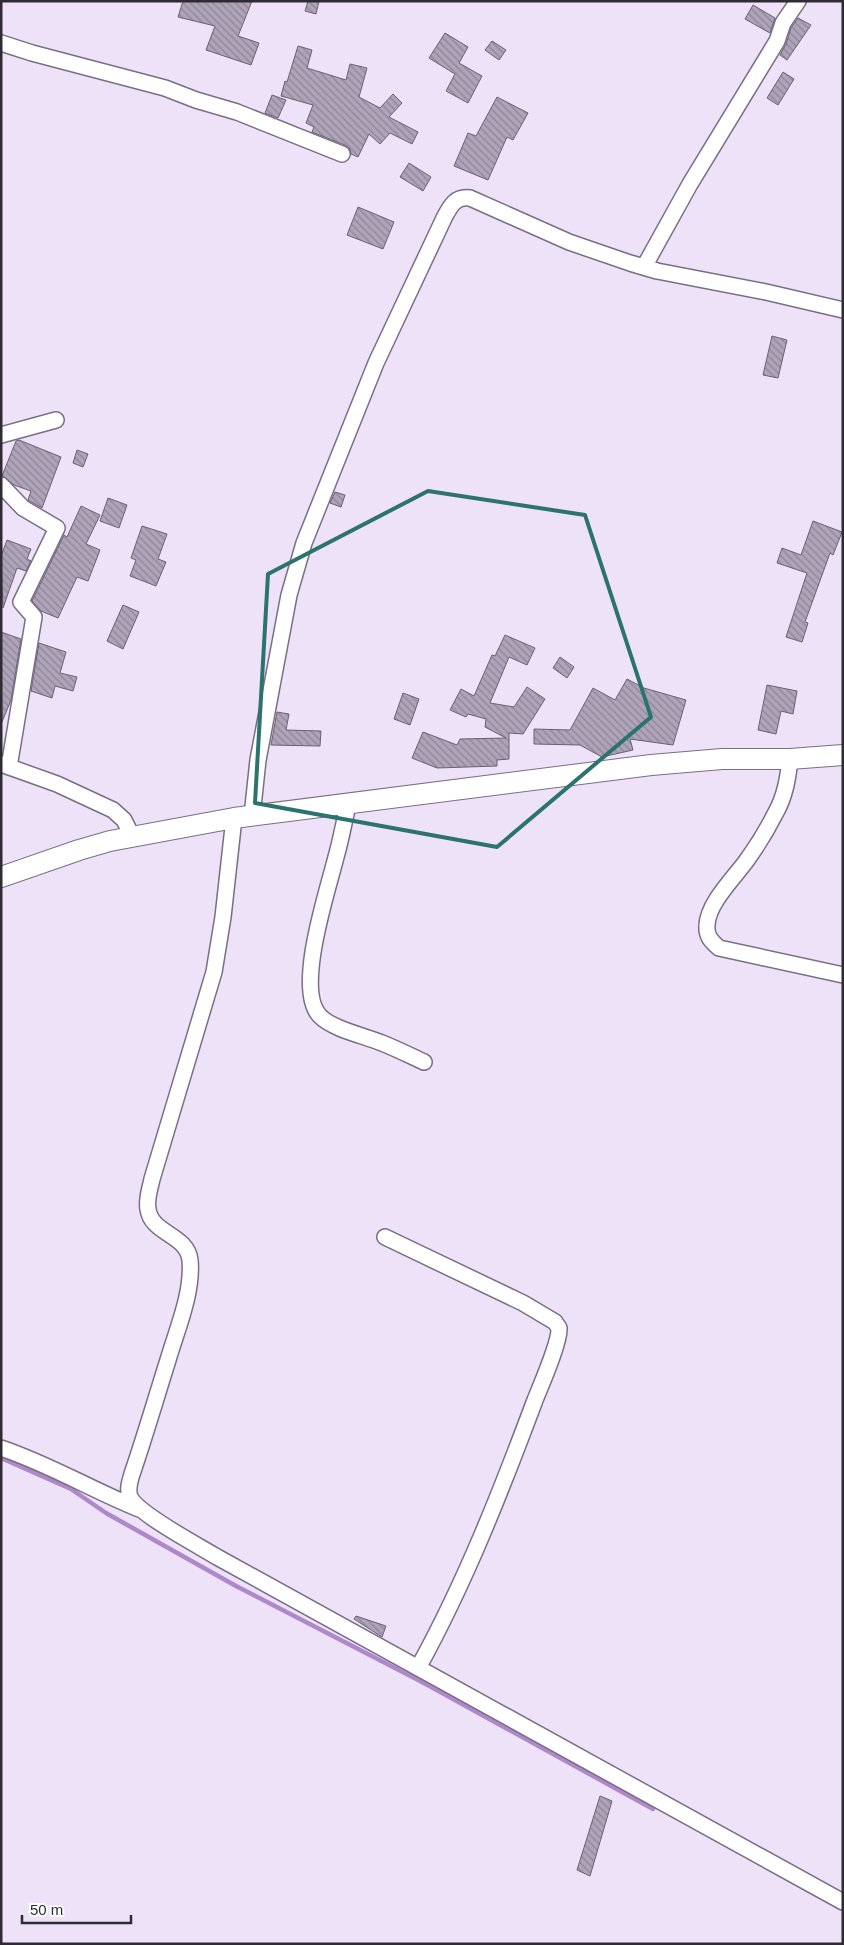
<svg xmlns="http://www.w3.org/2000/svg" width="844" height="1945" font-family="Arial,sans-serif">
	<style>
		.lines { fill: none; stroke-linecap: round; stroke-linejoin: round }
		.stream { stroke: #af88cc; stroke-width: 4.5 }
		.building { fill: url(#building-back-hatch); stroke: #6b6073 }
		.street-casing { stroke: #796f82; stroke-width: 18 }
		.secondary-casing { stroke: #796f82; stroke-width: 22 }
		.street { stroke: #fff; stroke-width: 15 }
		.secondary { stroke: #fff; stroke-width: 20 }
		.marked { fill: none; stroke: #2b736c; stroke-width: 4; stroke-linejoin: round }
	</style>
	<defs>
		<pattern id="building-back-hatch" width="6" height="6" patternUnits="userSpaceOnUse" patternTransform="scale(1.25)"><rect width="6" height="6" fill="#aea3b8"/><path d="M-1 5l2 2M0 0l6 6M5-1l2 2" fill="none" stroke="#8e8596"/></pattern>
	</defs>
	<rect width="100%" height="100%" fill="#eee2f8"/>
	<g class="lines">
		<!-- stream -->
		<path class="stream" d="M1 1458 71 1489 106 1513 236 1586 424 1683 653 1809"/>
	</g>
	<!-- building -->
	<path class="building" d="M183 1H252L238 36 259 43 251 65 206 50 215 26 178 17Z
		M308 1H319L316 14 305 11Z
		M753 5 775 18 770 33 745 19Z
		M798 18 811 25 787 60 780 55 786 44 791 28Z
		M445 33 468 47 459 63 482 76 468 103 446 91 455 74 429 58Z
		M492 41 506 50 499 60 485 50Z
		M298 46 312 50 307 68 346 80 350 64 367 68 359 97 380 108 393 94 402 103 389 117 418 132 412 144 390 133 380 144 369 134 358 157 351 154 350 149 345 145 312 132 314 127 306 123 313 105 281 96 285 81 287 82Z
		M783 72 794 79 778 105 767 98Z
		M272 95 286 100 278 118 265 113Z
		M497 97 528 113 513 140 507 137 488 180 454 166 468 133 476 136Z
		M409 163 431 177 423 191 400 177Z
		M358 207 394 222 383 249 347 235Z
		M772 336 787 340 778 378 763 375Z
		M19 440 61 457 42 508 28 500 31 491 14 485 2 476 16 441Z
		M77 450 88 454 83 467 73 463Z
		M335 492 345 495 341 507 330 503Z
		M108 498 127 505 119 528 100 521Z
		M81 506 100 515 86 544 100 550 88 581 77 577 58 618 41 611 32 601 64 535 67 537Z
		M813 521 842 532 833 555 830 553 805 622 808 623 802 642 786 637 807 573 777 563 782 548 801 555Z
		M142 526 167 534 158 559 166 562 156 586 130 576 136 560 131 558Z
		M7 540 31 549 27 559 31 561 26 571 17 568 3 608 1 556Z
		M123 605 139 612 123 649 107 641Z
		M1 632 21 639 11 700 2 722Z
		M505 635 535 648 527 665 509 657 490 703 514 707 527 687 545 699 523 734 509 733V759L497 760V766L437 768 412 758 423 732 457 745 460 739 506 738 485 727 486 719 468 714 466 717 450 710 461 689 474 696 492 655 495 656Z
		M39 643 66 652 60 673 77 677 73 691 55 686 52 698 31 691Z
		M560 657 574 667 567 678 553 668Z
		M627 679 644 688 686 700 673 745 630 739 633 750 602 757 580 745 534 744V729L570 730 593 688 615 700Z
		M767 685 797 691 793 714 781 711 776 734 758 730Z
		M403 693 419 699 410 725 394 719Z
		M277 712 289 714 286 730 321 731 320 746 271 745Z
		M356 1616 386 1626 382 1637 354 1619Z
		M600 1796 612 1801 590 1876 577 1870Z"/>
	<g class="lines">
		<!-- street casing -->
		<g class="street-casing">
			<path id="street" d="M1 43 32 53 165 88 196 100 237 112 342 154
				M644 267 690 184 777 41 783 23 798 1
				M1 435 56 420
				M1 485 23 508 57 528 21 602 34 617 9 767
				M790 759C788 778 785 797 775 814 767 830 757 846 747 860 734 878 708 903 707 925 706 936 711 941 719 948L843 975
				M1 764 57 784 113 810 124 820 132 836
				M348 805C344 822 341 840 336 857 328 890 294 990 320 1016 332 1029 365 1036 382 1043 397 1049 411 1056 424 1062
				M252 816 258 760 289 595 304 543 376 363 445 216C451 205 456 196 470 198L569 242 630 263 657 271 766 292 843 310
				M234 818 223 917 214 972 152 1179C150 1189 146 1199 148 1209 151 1234 187 1234 190 1260 193 1293 177 1329 168 1360 156 1398 145 1436 132 1474 130 1481 127 1489 130 1497 138 1514 199 1546 217 1557L843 1902
				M385 1237 523 1303 555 1322 559 1328C560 1342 541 1385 535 1400 501 1491 465 1583 418 1668
				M1 1448C49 1464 92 1490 139 1509"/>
		</g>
		<!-- secondary casing -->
		<g class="secondary-casing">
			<path id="secondary" d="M1 877 79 850 110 841 234 818 651 765 722 759H790L843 755"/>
		</g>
		<!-- street -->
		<use href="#street" class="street"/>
		<!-- secondary -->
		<use href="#secondary" class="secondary"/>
	</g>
	<!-- marked area -->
	<path class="marked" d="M428 491 585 515 651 717 497 847 255 803 268 574Z"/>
	<!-- border -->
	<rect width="844" height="1945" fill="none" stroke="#2f2b33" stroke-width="5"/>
	<!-- scale -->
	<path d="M22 1915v8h109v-8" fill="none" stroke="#2f2b33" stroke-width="2.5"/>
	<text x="30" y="1915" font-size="15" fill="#2f2b33" stroke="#ffffff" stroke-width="4" paint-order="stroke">50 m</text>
</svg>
